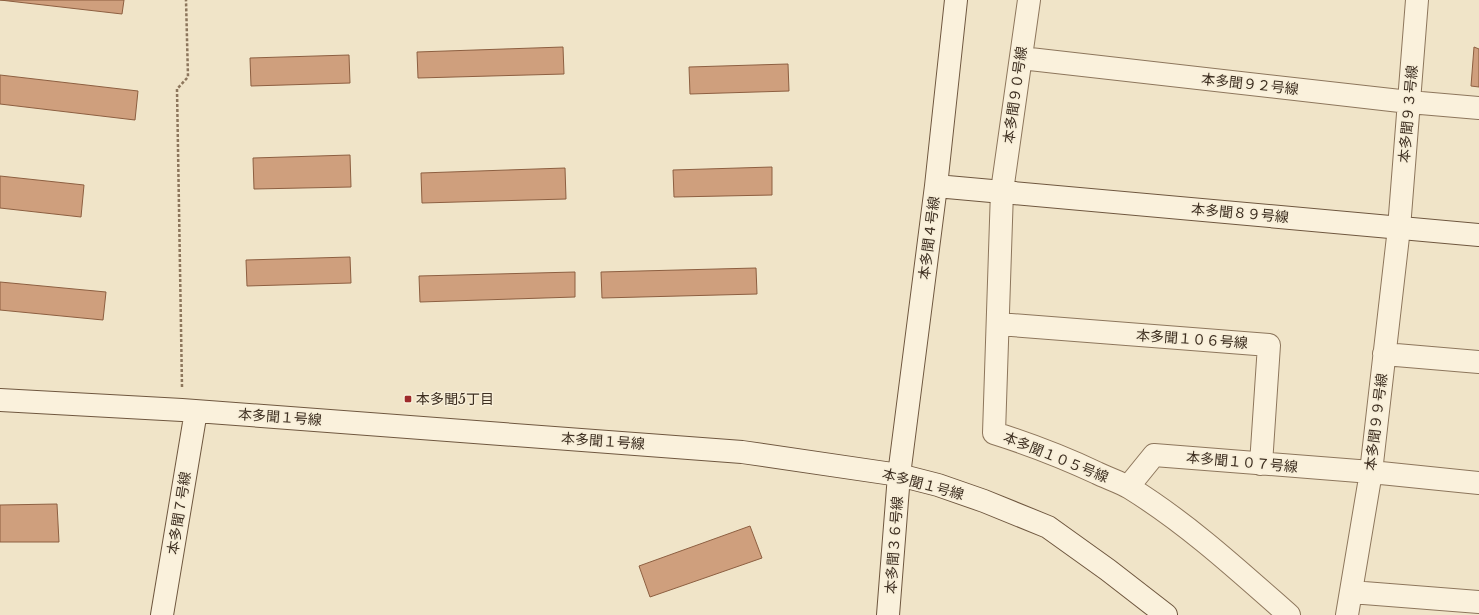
<svg xmlns="http://www.w3.org/2000/svg" width="1479" height="615" font-family="'Libre Baskerville','Noto Sans JP',serif">
	<style>
		.building { fill: #cf9f7d; stroke: #8d5f41 }
		.lines { fill: none; stroke-linecap: round; stroke-linejoin: round }
		.street-casing { stroke: #8d765c; stroke-width: 24 }
		.secondary-casing { stroke: #6f573f; stroke-width: 24 }
		.path { stroke: #8d765c; stroke-width: 2.5; stroke-dasharray: 3 2; stroke-linecap: butt }
		.street { stroke: #faf1dc; stroke-width: 22 }
		.secondary { stroke: #faf1dc; stroke-width: 22 }
		.poi-dot { fill: #9e2a2b; stroke: #f7eed8; stroke-width: 1.5 }
		.labels { text-anchor: middle; dominant-baseline: central; stroke-width: 3; stroke-linejoin: round; paint-order: stroke }
		.street-label { font-size: 14px; fill: #3d2e20; stroke: #f7eed8 }
		.poi-label { font-size: 14px; fill: #3d2e20; stroke: #f7eed8; text-anchor: start }
	</style>
	<rect width="100%" height="100%" fill="#f0e4c8"/>
	<!-- building -->
	<path class="building" d="M0 0H124L122 14Z
		M563 47 564 74 418 78 417 52Z
		M1474 47 1479 49V87L1471 86Z
		M349 55 350 83 251 86 250 58Z
		M788 64 789 91 690 94 689 67Z
		M0 75 138 91 135 120 0 104Z
		M350 155 351 187 254 189 253 158Z
		M772 167V195L674 197 673 170Z
		M565 168 566 199 422 203 421 173Z
		M0 176 84 185 81 217 0 208Z
		M350 257 351 283 247 286 246 260Z
		M756 268 757 294 602 298 601 272Z
		M575 272V297L420 302 419 276Z
		M0 282 106 292 103 320 0 310Z
		M57 504 59 542H0V505Z
		M750 526 762 558 650 597 639 566Z"/>
	<g class="lines">
		<!-- street casing -->
		<g class="street-casing">
			<path id="street" d="M1029 0 1002 191 994 433C1029 444 1063 457 1097 473 1107 478 1120 482 1130 488 1188 524 1238 570 1289 615
				M1021 58 1409 102 1479 108
				M998 324 1269 345 1261 464
				M1384 354 1479 362
				M1128 487 1154 455 1371 472 1479 483
				M1351 592 1479 602
				M1347 615 1371 472 1399 228 1417 0"/>
		</g>
		<!-- secondary casing -->
		<g class="secondary-casing">
			<path id="secondary" d="M936 186 1479 235
				M0 400 182 410 742 452 899 475 938 485 984 501 1048 527 1108 570 1166 615
				M162 615 196 411
				M888 615 899 475 936 186 956 0"/>
		</g>
		<!-- path -->
		<path class="path" d="M182 387 177 89 188 77 186 0"/>
		<!-- street -->
		<use href="#street" class="street"/>
		<!-- secondary -->
		<use href="#secondary" class="secondary"/>
	</g>
	<!-- markers -->
	<rect class="poi-dot" x="404" y="395" width="8" height="8" rx="2"/>
	<g class="labels">
		<!-- street labels -->
		<g class="street-label">
			<text transform="translate(1250 84) rotate(6)">本多聞９２号線</text>
			<text transform="translate(1015 95) rotate(-82)">本多聞９０号線</text>
			<text transform="translate(1408 114) rotate(-85)">本多聞９３号線</text>
			<text transform="translate(1240 213) rotate(5)">本多聞８９号線</text>
			<text transform="translate(929 238) rotate(-83)">本多聞４号線</text>
			<text transform="translate(1192 339) rotate(4)">本多聞１０６号線</text>
			<text transform="translate(280 417) rotate(4)">本多聞１号線</text>
			<text transform="translate(1376 422) rotate(-83)">本多聞９９号線</text>
			<text transform="translate(603 441) rotate(4)">本多聞１号線</text>
			<text transform="translate(1056 457) rotate(22)">本多聞１０５号線</text>
			<text transform="translate(1242 462) rotate(5)">本多聞１０７号線</text>
			<text transform="translate(923 484) rotate(15)">本多聞１号線</text>
			<text transform="translate(179 513) rotate(-81)">本多聞７号線</text>
			<text transform="translate(894 545) rotate(-86)">本多聞３６号線</text>
		</g>
		<!-- poi labels -->
		<g class="poi-label">
			<text x="416" y="399">本多聞5丁目</text>
		</g>
	</g>
</svg>
